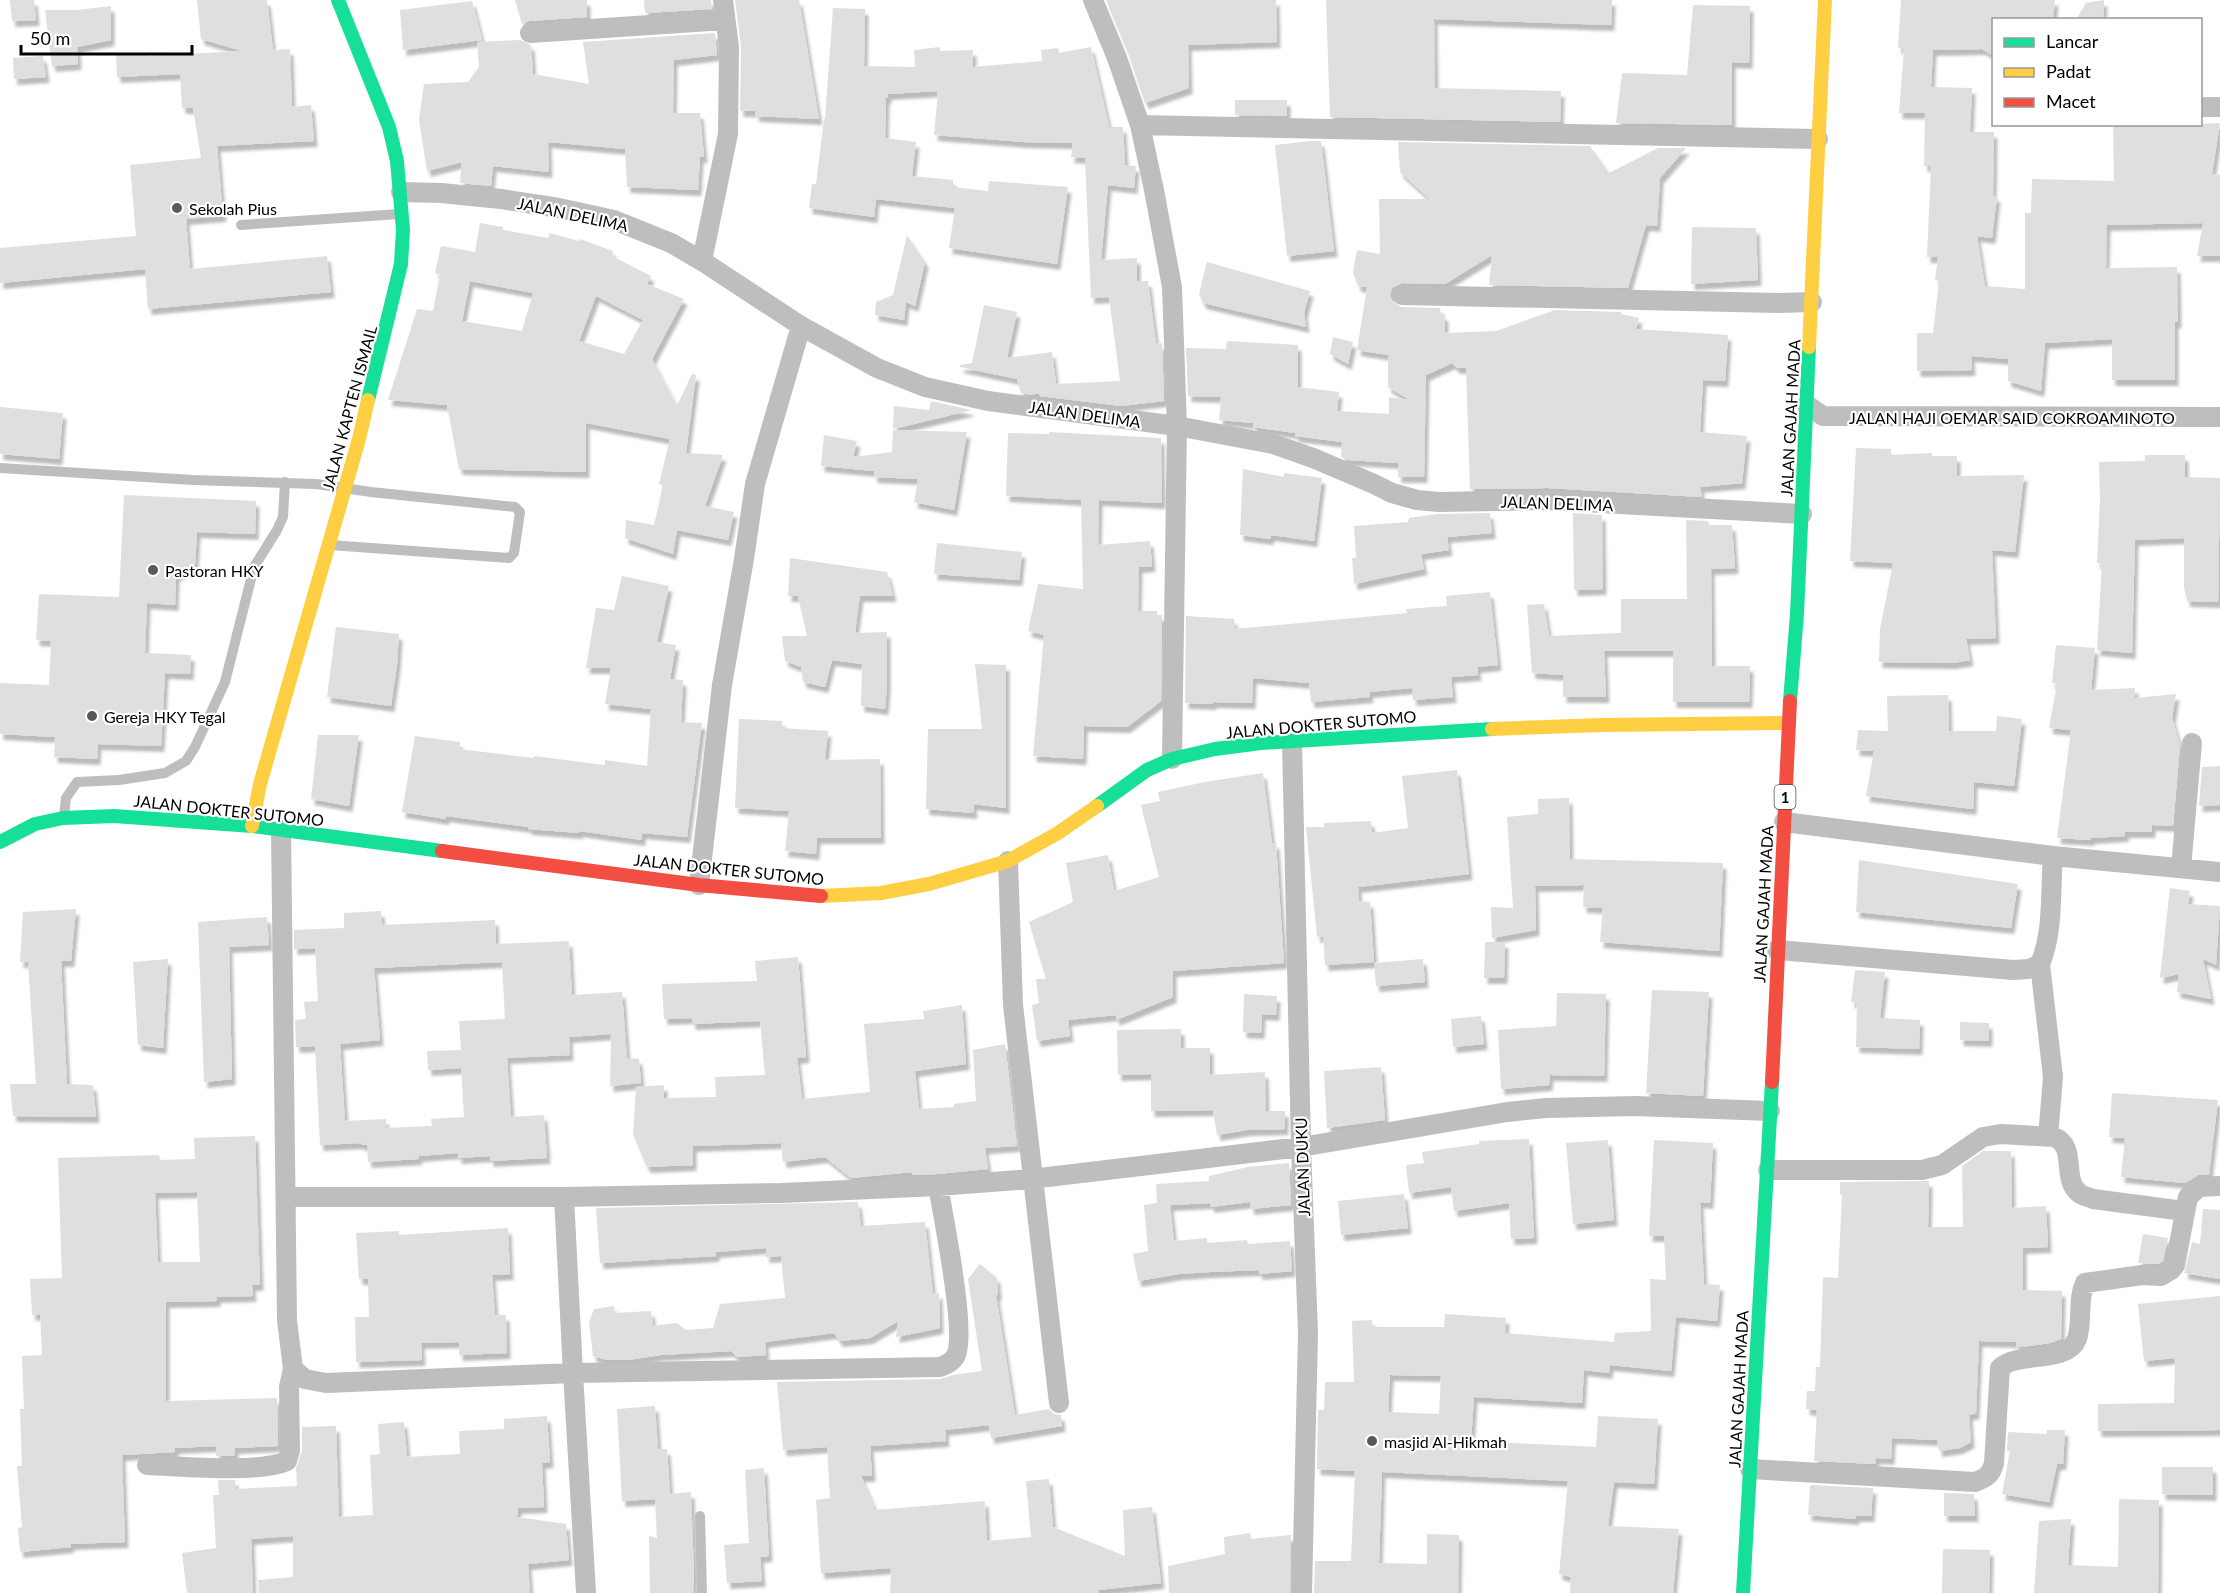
<svg xmlns="http://www.w3.org/2000/svg" width="2220" height="1593" font-family="Lato,sans-serif">
	<style>
		.building { fill: #dfdfdf; fill-rule: evenodd; filter: url(#shadow) }
		.lines { fill: none; stroke-linecap: round; stroke-linejoin: round }
		.lane { stroke: #bebebe; stroke-width: 10 }
		.street { stroke: #bebebe; stroke-width: 20 }
		.fast { stroke: #16e098; stroke-width: 14 }
		.slow { stroke: #ffcf43; stroke-width: 14 }
		.jam { stroke: #f24e42; stroke-width: 14 }
		.poi-dot { fill: #595959; stroke: #fff; stroke-width: 2 }
		.labels { text-anchor: middle; dominant-baseline: central; stroke-width: 4.5; stroke-linejoin: round; paint-order: stroke }
		.shield { fill: #fff; stroke: #4c4c4c; stroke-width: 1.5 }
		.shield-label { font-size: 15px; font-weight: bold; fill: #000 }
		.poi-label { font-size: 16px; fill: #000; stroke: #fff; text-anchor: start }
		.street-label { font-size: 16px; fill: #000; stroke: #fff }
	</style>
	<defs>
		<filter id="shadow"><feDropShadow dx="3.5" dy="6" stdDeviation="1.5" flood-color="#0004"/></filter>
	</defs>
	<rect width="100%" height="100%" fill="#fff"/>
	<!-- building -->
	<path class="building" d="M10 0H34L36 20 12 21Z
		M197 0H267L273 50 290 49 292 107 311 105 314 141 217 146 223 216 186 219 190 269 327 256 331 292 148 309 145 269 0 283V248L136 236 130 165 201 158 193 108H182L180 74 117 77 116 54 148 53V56L242 51 201 39Z
		M515 0H587V17L529 21 522 24Z
		M644 0H711L712 9 645 13Z
		M735 0H799L819 119 755 116 756 111H740L741 47Z
		M1106 0H1276L1277 42 1188 45 1189 88 1145 103 1128 53Z
		M1326 0H1612L1611 25 1434 19 1435 88 1561 91 1560 122 1330 117Z
		M1901 0H2055L2053 20H1994V56L1982 49 1933 50 1931 87 1972 88 1970 132H1994L1993 196H1997L1992 238 1977 236 1985 286 2025 289V213H2031L2032 179 2114 181 2113 124H2200L2220 123 2212 174 2220 175V256H2197L2203 223 2107 225 2106 268 2177 267 2178 322H2175V380H2112V339L2045 343 2041 391 2008 381V359L1971 356 1972 370 1917 371V333H1933L1939 281 1935 280 1938 257H1927L1931 166H1924L1925 113H1899L1904 48H1898Z
		M2104 0 2103 20H2076L2086 3Z
		M472 1 482 40 403 50 400 10Z
		M1693 5 1750 6 1749 63 1732 62V125L1616 123 1622 73 1687 75Z
		M111 6V40L77 47 78 64 52 66 45 10H77Z
		M833 8 865 9 864 66 915 67 914 50 940 47V51L973 50V67L1042 61 1041 50 1058 48 1059 53 1091 47 1109 127H1123L1125 165 1136 166 1134 188 1108 185 1101 260 1137 258V281H1148L1156 344 1162 343 1164 401 1121 406 1040 396 1039 393 1031 395 1021 393 1017 379 960 367V365L972 363 984 305 1017 312 1007 358 1052 352 1056 384 1120 381 1109 297 1091 298 1085 158 1071 157 1073 143 1023 142 934 135 938 91 888 94V98H886L885 138 916 142 912 176 953 180V187L988 191 989 181 1068 187 1057 264 949 248 955 208 876 199 874 217 809 208 812 184H816L824 119H825Z
		M715 33 717 55 674 60 673 113H700L704 157H700L698 190 627 187 625 149 548 142 549 172 493 166 491 186 460 183 462 162 427 171 419 120 424 84 468 82 479 67 477 42 520 40 531 45 533 74 589 84 583 42Z
		M43 56 46 77 14 79 13 58Z
		M1235 100H1287V116L1235 115Z
		M1311 141H1321L1334 251 1287 256 1275 145Z
		M1398 142 1590 146 1609 173 1658 148H1686L1660 178 1657 226 1646 225 1628 288 1489 285 1492 255 1445 284 1402 283 1392 288 1390 295 1392 301 1401 307 1440 308 1441 315H1445V333L1496 331 1555 310 1621 312V314L1639 318 1636 329 1728 335 1725 381 1703 380 1700 432 1747 436 1742 483 1700 487 1702 497 1547 488 1470 489 1466 368H1457L1452 363 1426 375 1424 477H1398V463L1348 460 1341 457 1342 442 1295 436V433L1253 427V423L1219 420 1221 397 1188 396 1186 348 1226 349 1227 341 1298 345V387L1339 392 1337 411 1389 414V397L1410 400 1388 387V355L1357 350 1367 287 1358 286 1353 272 1357 250 1380 254 1379 199H1430L1400 172Z
		M480 223 503 227V230L548 238 550 233 579 241 580 239 613 251 612 256 651 276 647 284 684 299 652 359 677 406 692 374 696 375 686 453 723 455 705 506 734 512 728 540 677 530 673 554 625 538 626 520 654 525 663 485 659 484 670 439 586 423V472L459 469 447 405 388 400 417 309 433 311 440 274 435 273 441 246 475 252ZM470 281 533 293 522 331 462 321ZM596 296 643 320 624 354 579 341Z
		M1692 227 1756 228 1758 280 1691 284Z
		M907 235 925 262 915 306 906 302 904 320 875 315 876 302 893 295Z
		M1207 262 1310 291 1304 313 1306 327 1203 303 1199 294Z
		M1333 337 1353 342 1348 364 1330 354Z
		M931 401 972 410 893 429 894 406 929 410Z
		M0 407 63 413 59 459 0 454Z
		M893 430 967 432 954 510 914 502 918 479 874 477V471L821 466 824 435 857 441 853 457 892 452Z
		M1049 432 1161 438 1162 503 1099 500 1098 545 1150 541 1152 566 1139 567 1138 611H1157V615H1162L1161 701 1127 727 1084 726 1083 759 1033 756 1044 635 1028 631 1038 584 1083 589 1081 500 1006 496 1008 433 1049 434Z
		M1856 448 1891 449V455L1932 453V456H1957V476L2024 475 2015 552 1992 550 1996 638 1966 639 1970 660 1953 663 1879 662 1880 629 1893 563 1850 561Z
		M2145 455H2185V477L2220 478 2218 602 2187 601 2184 587V538L2135 540 2132 653 2097 650 2102 563H2097L2100 499 2099 462 2145 461Z
		M1243 469 1284 477V473L1322 478 1314 541 1271 535 1270 539 1240 535Z
		M124 495 256 501 255 534 197 532 195 564 176 576 175 605 147 603 145 653 191 655 190 674 165 673 161 746 98 744 97 759 54 757 55 737 0 734V683L49 685 51 641 36 640 39 594 119 597Z
		M1490 513 1492 533 1447 537 1449 550 1421 554 1424 569 1354 584 1352 558H1356L1354 526 1408 522 1409 518 1437 514Z
		M1573 513 1602 515 1603 589 1574 590Z
		M1686 520 1708 521 1709 525H1732L1735 568 1711 569 1712 666H1750L1749 702H1673V651H1604L1606 697H1563V675L1532 673 1527 605 1544 604 1549 636 1621 633V599H1687Z
		M937 543 1022 552 1019 580 934 574Z
		M790 558 887 572 893 596H860L855 633 887 632V686L885 709 861 706 862 664 832 660 825 687 803 682 801 667 785 661 782 636H807L798 596H788Z
		M622 576 669 586 657 642 676 645 670 679 683 680 681 722 702 723 687 837 642 833V840L579 831V833L528 829 529 827 446 816V819L402 812 415 736 460 742 459 749 534 758V756L605 765V760L647 766 651 709 605 704 611 668H586L596 608 614 610Z
		M1490 592 1498 665 1477 667 1478 675 1451 677 1453 697 1413 700 1412 688 1369 692 1370 697 1311 702 1309 683 1253 678 1252 703 1213 702V704L1185 703 1186 616 1234 619 1235 629 1407 613 1406 609 1447 606 1446 596Z
		M336 627 399 634 397 665 391 706 327 697Z
		M2056 645 2095 648 2091 690 2135 688V698L2176 694 2172 718 2180 745 2173 826 2152 825V832H2125V836L2091 838V840L2057 838 2071 730 2049 728 2057 684 2052 683Z
		M975 664 1006 665V808L973 804 974 813 926 809 928 729H982Z
		M1948 695 1949 731H1996L1997 716 2022 719 2014 786 1974 782 1973 809 1866 796 1874 751 1856 750 1858 730 1888 731 1887 696Z
		M739 719 782 721V728L828 731 825 760 880 759 881 838H817L816 854 785 851 789 811 735 808Z
		M318 735H359L349 806 311 799Z
		M2220 766V805L2199 806 2202 767Z
		M1457 770 1469 874 1358 887 1359 901 1370 902 1374 962 1325 965 1323 936 1317 937 1306 827H1324V823L1371 821 1372 833 1408 828 1402 776Z
		M1263 773 1272 843H1276L1284 963 1173 971V997L1116 1020V1015L1068 1020 1070 1036 1037 1041 1032 1005 1039 1003 1036 979H1046L1029 922 1073 902 1066 863 1108 855 1114 891 1159 877 1141 805 1160 801 1158 792 1205 782Z
		M1569 798 1570 859 1723 863 1719 951 1600 942 1603 908 1583 907 1584 885 1535 886 1536 930 1492 938 1491 907 1513 908 1507 817 1538 814V799Z
		M1859 860 2018 884 2011 928 1856 912Z
		M2170 888 2190 891 2188 904 2220 906 2216 965 2203 959 2211 999 2177 992 2179 974 2160 978Z
		M76 909 71 961H61L67 1084 93 1085 96 1117 13 1116 10 1084H36L28 962H20L23 912Z
		M381 911 382 925 495 920 496 944 569 941 572 995 622 992 627 1058 639 1059 641 1083 610 1086 611 1034 569 1037 570 1055 507 1058 511 1117 544 1115 547 1158 490 1161V1156L458 1158V1153L418 1156 419 1159 368 1162 367 1145H361V1143L320 1145 315 1046 296 1047 295 1020 306 1019 304 1002 318 1001 315 948 294 949V930L344 928V913ZM502 962 505 1019 459 1021 461 1050 427 1051 428 1070 461 1068 464 1117 431 1119 432 1126 386 1128V1119L345 1121 340 1044 380 1040 374 968Z
		M267 917 269 945 229 947 232 1079 204 1082 198 922Z
		M1485 942H1505L1504 978H1484Z
		M798 957 806 1057 797 1058 802 1099 870 1092 864 1024 924 1019 923 1011 962 1005 966 1064 915 1071 919 1109 954 1107V1104L976 1101 973 1050 1005 1044 1017 1146 985 1148 988 1169 937 1174 912 1175V1172L851 1178 825 1157 783 1162 781 1143 693 1146V1165L647 1167 633 1134 636 1087 664 1085V1098L716 1097 715 1077 765 1075 760 1021 692 1024V1018L664 1019 662 984 757 981 755 961Z
		M168 959 163 1048 138 1045 133 962Z
		M1423 959 1425 982 1376 986 1374 963Z
		M1855 970 1885 972 1880 1018 1920 1020 1919 1049 1856 1047 1857 1002H1851Z
		M1652 990 1709 992 1703 1096 1646 1093Z
		M1557 993 1606 994 1604 1076 1550 1075 1549 1085 1501 1089 1498 1030 1556 1026Z
		M1244 994 1277 996 1276 1015 1262 1014 1261 1033 1243 1032Z
		M1481 1016 1484 1044 1453 1047 1451 1019Z
		M1960 1022 1989 1023V1041L1960 1040Z
		M1181 1029V1048H1210V1075L1265 1072 1266 1111H1285V1129L1247 1130 1217 1135 1213 1110 1151 1111V1074L1118 1075 1117 1030Z
		M1381 1067 1385 1120 1327 1128 1324 1071Z
		M2112 1093 2218 1100 2209 1175H2198L2185 1183 2121 1177 2125 1138 2109 1137Z
		M255 1136 260 1285H252L253 1296 217 1297V1301L166 1302V1401L277 1398 278 1446 235 1448V1456H216V1446L175 1448V1452L122 1455 125 1542 70 1544 71 1547 20 1552 18 1528 22 1527 17 1466H22L20 1409H24L22 1356 42 1355 40 1314 32 1315 30 1279 62 1278 58 1158 159 1155 160 1160 195 1159 194 1138ZM197 1192 200 1262H158L155 1193Z
		M1529 1139 1534 1238 1511 1239 1509 1203 1454 1211 1451 1187 1409 1193 1406 1165 1424 1163 1422 1152 1479 1144V1141Z
		M1608 1140 1614 1220 1573 1224 1566 1143Z
		M1654 1140 1713 1143 1710 1203 1700 1202 1704 1284 1720 1285 1717 1321 1676 1317 1671 1371 1610 1365 1609 1373 1584 1370 1582 1403 1474 1397 1471 1441 1596 1447 1598 1416 1658 1419 1654 1484 1614 1482 1608 1526 1679 1529 1673 1593H1570L1571 1577 1559 1574 1568 1481 1382 1472 1379 1563 1427 1564V1534L1459 1535 1458 1593H1314L1315 1561H1351L1355 1471 1317 1469 1318 1410H1324L1325 1382H1354L1352 1321 1372 1320V1327H1444L1445 1314 1506 1318 1505 1333 1614 1342 1615 1333 1651 1331 1650 1279 1666 1280 1664 1236H1649ZM1390 1375 1441 1376 1439 1414 1388 1412Z
		M1983 1151H2011L2012 1208 2046 1206 2048 1247 2023 1248V1290L2062 1291 2061 1339 2050 1343 2022 1347H2016V1342L1979 1341 1976 1413 1969 1415 1971 1442 1960 1448 1939 1451 1937 1440 1892 1438 1891 1459 1876 1458 1875 1464 1814 1461 1817 1410 1806 1409 1807 1391H1815L1816 1367H1820L1823 1277 1838 1278 1842 1195H1840V1182L1929 1181 1928 1227H1963L1962 1166Z
		M1289 1163 1291 1205 1251 1209 1250 1202 1211 1207 1210 1203 1170 1205 1174 1241 1207 1238V1243L1247 1240 1248 1244 1290 1241 1292 1271 1259 1274V1270L1210 1272 1179 1274 1138 1281 1133 1254 1148 1251 1144 1205 1157 1203 1156 1184 1209 1181V1176L1248 1167Z
		M1404 1194 1408 1228 1341 1235 1338 1201Z
		M858 1202 861 1226 925 1222 933 1294 939 1293 940 1328 896 1337 898 1321 870 1338 840 1341 834 1333 765 1342 766 1355 737 1357 731 1351 661 1355 628 1360H607L593 1356 589 1322 594 1309 614 1306 615 1313 651 1311 653 1326 677 1323 686 1330 713 1328 720 1304 785 1298 781 1256 766 1257V1248L716 1252V1256L600 1263 596 1208Z
		M2203 1209 2220 1210V1279L2184 1273 2192 1242 2200 1244Z
		M508 1228 510 1274 492 1275 495 1315H506L507 1353 459 1355V1342L421 1343 422 1360 356 1362 355 1317H369L368 1279H359L356 1233 399 1231V1235Z
		M2143 1234 2168 1238 2163 1261 2158 1264 2138 1263Z
		M980 1264 997 1278 998 1295H996L1015 1415 1049 1409 1054 1414 1061 1415 1062 1426 991 1438 989 1425 945 1430 946 1441 870 1446 872 1476H861L873 1504 874 1510 985 1501 987 1541 1031 1537 1026 1481 1049 1479 1053 1527 1125 1556 1123 1510 1152 1507 1161 1583 1098 1590 1099 1593H890L891 1568 821 1573 816 1500 830 1498 827 1447 783 1450 777 1382 940 1379 953 1375 982 1371 968 1279Z
		M2220 1296V1430L2098 1431V1404L2174 1403 2175 1358 2144 1361 2138 1304Z
		M655 1406 658 1449H667L670 1494 691 1492 694 1575 693 1593H650L649 1536 657 1538 655 1499 622 1501 617 1409Z
		M547 1416 550 1462 542 1463 544 1507 518 1508 517 1517 566 1524 569 1560 528 1564 530 1593H259L258 1580 293 1577V1536L251 1539 253 1593H187L182 1553 216 1548 213 1495H219L218 1480H235L236 1489 297 1486 296 1468 302 1451V1427L336 1426 339 1517 373 1515 370 1455 380 1454 378 1424 404 1422 407 1457 460 1454 459 1431 504 1429V1419Z
		M2047 1430H2065L2063 1464H2057L2049 1502 2002 1494 2010 1451H2007L2008 1432 2047 1434Z
		M2162 1467H2213V1495L2162 1494Z
		M764 1468 769 1556 760 1557 762 1581 727 1583 724 1545 749 1543 745 1470Z
		M1812 1485 1873 1488 1871 1516H1856L1855 1519 1808 1515 1810 1486Z
		M1944 1493 1974 1494 1975 1516H1944Z
		M2119 1499 2159 1500 2158 1593H2034L2039 1521 2071 1519 2068 1565 2118 1567Z
		M1250 1533 1251 1539 1291 1535 1290 1593H1169L1168 1566 1225 1554 1224 1537Z
		M1943 1549 1990 1550 1989 1593H1942Z"/>
	<g class="lines">
		<!-- lane -->
		<path class="lane" d="M241 225 399 214
			M0 468 193 480 316 484 371 492 515 507 520 512 514 553 509 558 330 545
			M64 816 66 798 77 782 119 780 165 773 186 761 195 747 225 682 254 567 277 530 283 517 285 482
			M700 1516 702 1593"/>
		<!-- street -->
		<path class="street" d="M1093 0 1117 58 1140 125 1154 190 1172 287 1177 426 1172 759
			M530 33 725 20
			M2200 107H2220
			M1140 125 1818 139
			M401 192 441 193 501 199 559 208 614 220 671 243 702 261 801 326 877 368 925 387 988 401 1177 426 1273 444 1313 458 1374 484 1392 493 1417 500 1439 502 1546 500 1802 514
			M702 261 728 134 729 47 723 0
			M1402 295 1779 303 1812 302
			M1807 405 1823 416 2220 417
			M1292 740 1301 1147 1308 1333 1302 1593
			M1784 822 2053 856
			M281 830 287 1320 293 1369 305 1379 326 1383 573 1373 586 1593
			M1008 861 1013 1005 1059 1403
			M2181 868 2192 743
			M699 885 722 685 744 559 755 484 801 326
			M1777 950 2013 970 2029 969 2040 964C2054 931 2050 891 2053 856L2220 872
			M2040 964 2053 1077 2048 1137
			M1768 1170H1922L1942 1165 1983 1137 2001 1134 2054 1137C2078 1147 2061 1179 2079 1193 2082 1196 2089 1197 2093 1199L2184 1211
			M287 1197H564L782 1193 938 1186 1031 1179 1301 1147 1507 1112 1546 1108 1635 1106 1770 1111
			M564 1197 573 1373 940 1367C946 1365 951 1363 955 1357 968 1338 943 1215 938 1186
			M147 1465C181 1466 257 1474 287 1461L290 1451 289 1387 293 1369
			M1750 1469 1975 1482C1986 1478 1991 1475 1994 1463L2000 1368C2018 1351 2067 1364 2077 1339 2083 1321 2077 1300 2085 1283L2142 1275 2161 1276 2171 1270 2175 1265 2188 1197 2199 1187 2220 1186"/>
		<!-- fast -->
		<path class="fast" d="M338 0 389 127 397 161 403 230 401 264 368 400
			M1790 701 1797 614 1809 347
			M1097 806 1147 770 1172 759 1215 749 1261 743 1492 729
			M0 842 35 824 63 818 114 816 252 826 442 851
			M1743 1593 1772 1082"/>
		<!-- slow -->
		<path class="slow" d="M1809 347 1825 0
			M1492 729 1602 725 1788 723
			M252 826 260 784 359 439 368 400
			M821 896 881 893 929 884 1008 861 1058 833 1097 806"/>
		<!-- jam -->
		<path class="jam" d="M442 851 699 885 821 896
			M1772 1082 1790 701"/>
	</g>
	<!-- markers -->
	<g class="poi-dot">
		<circle cx="177" cy="208" r="6"/>
		<circle cx="153" cy="570" r="6"/>
		<circle cx="92" cy="716" r="6"/>
		<circle cx="1372" cy="1441" r="6"/>
	</g>
	<g class="labels">
		<!-- shield labels -->
		<rect class="shield" x="1774.5" y="785" width="21" height="24" rx="4.5"/>
		<g class="shield-label">
			<text x="1785" y="797">1</text>
		</g>
		<!-- poi labels -->
		<g class="poi-label">
			<text x="189" y="208">Sekolah Pius</text>
			<text x="165" y="570">Pastoran HKY</text>
			<text x="104" y="716">Gereja HKY Tegal</text>
			<text x="1384" y="1441">masjid Al-Hikmah</text>
		</g>
		<!-- street labels -->
		<g class="street-label">
			<text transform="translate(573 214) rotate(12)">JALAN DELIMA</text>
			<text transform="translate(349 408) rotate(-75)">JALAN KAPTEN ISMAIL</text>
			<text transform="translate(1085 414) rotate(8)">JALAN DELIMA</text>
			<text x="2012" y="417">JALAN HAJI OEMAR SAID COKROAMINOTO</text>
			<text transform="translate(1790 418) rotate(-87)">JALAN GAJAH MADA</text>
			<text transform="translate(1557 503) rotate(2)">JALAN DELIMA</text>
			<text transform="translate(1321 724) rotate(-5)">JALAN DOKTER SUTOMO</text>
			<text transform="translate(229 810) rotate(6)">JALAN DOKTER SUTOMO</text>
			<text transform="translate(729 869) rotate(6)">JALAN DOKTER SUTOMO</text>
			<text transform="translate(1763 904) rotate(-87)">JALAN GAJAH MADA</text>
			<text transform="translate(1302 1167) rotate(-92)">JALAN DUKU</text>
			<text transform="translate(1738 1389) rotate(-87)">JALAN GAJAH MADA</text>
		</g>
	</g>
	<!-- legend -->
	<rect x="1992" y="18" width="210" height="108" fill="#ffffff" stroke="#999999" stroke-width="1.5"/>
	<rect x="2004" y="38" width="30" height="9" fill="#16e098" stroke="#999999" stroke-width="1.5"/>
	<text x="2046" y="48" font-size="18" fill="#000000">Lancar</text>
	<rect x="2004" y="68" width="30" height="9" fill="#ffcf43" stroke="#999999" stroke-width="1.5"/>
	<text x="2046" y="78" font-size="18" fill="#000000">Padat</text>
	<rect x="2004" y="98" width="30" height="9" fill="#f24e42" stroke="#999999" stroke-width="1.5"/>
	<text x="2046" y="108" font-size="18" fill="#000000">Macet</text>
	<!-- scale -->
	<path d="M21 45v9h171v-9" fill="none" stroke="#000000" stroke-width="3"/>
	<text x="30" y="45" font-size="18" fill="#000000" stroke="#ffffff" stroke-width="4.5" paint-order="stroke">50 m</text>
</svg>
